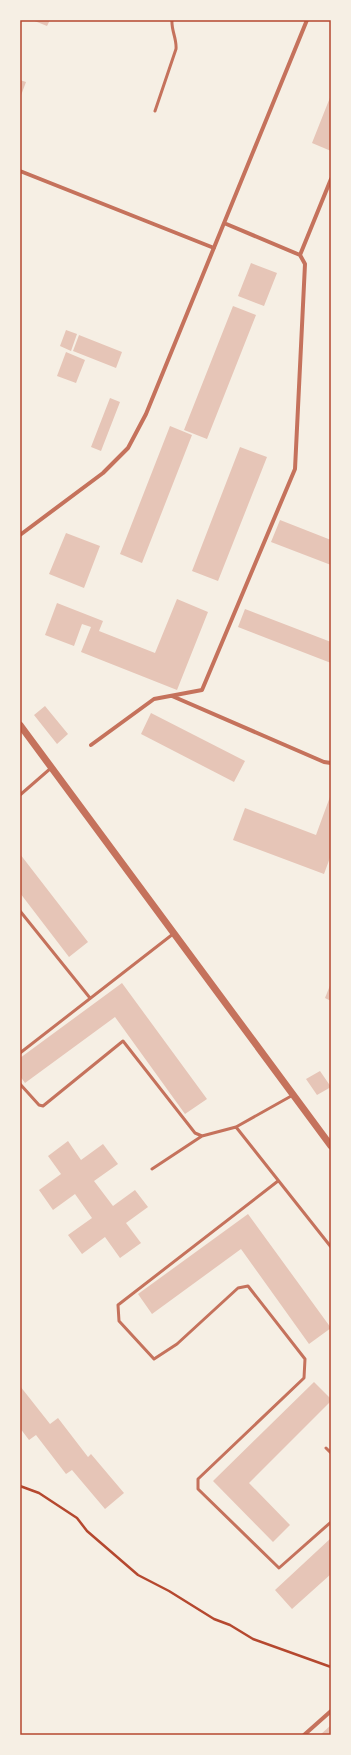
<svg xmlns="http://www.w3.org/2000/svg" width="351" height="1755" font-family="Helvetica,sans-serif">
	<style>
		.building { fill: #e6c5b7 }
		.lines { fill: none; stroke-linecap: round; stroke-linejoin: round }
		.path { stroke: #b5482f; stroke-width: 2.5 }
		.service { stroke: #c5725c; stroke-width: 3 }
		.minor { stroke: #c5725c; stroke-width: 4 }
		.tertiary { stroke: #c5725c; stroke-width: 7 }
		.neatline { fill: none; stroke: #b5482f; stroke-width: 1.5 }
	</style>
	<rect width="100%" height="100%" fill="#f6efe4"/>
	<!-- building -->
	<path class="building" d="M32 20H50L47 26Z
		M20 80 26 82 20 98Z
		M331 95V151L312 143Z
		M251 263 277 273 264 306 238 296Z
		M233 306 256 315 207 439 184 430Z
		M66 330 77 334 71 351 60 346Z
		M79 335 122 352 116 368 73 351Z
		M66 352 85 360 76 383 57 376Z
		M110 398 120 402 101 451 91 447Z
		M170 426 192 435 142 563 120 554Z
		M240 447 267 457 218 581 192 571Z
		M280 520 331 540V565L271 542Z
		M66 533 100 546 84 588 49 574Z
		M177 599 208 612 177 690 81 652 91 627 82 624 74 646 45 635 57 603 103 621 99 631 155 653Z
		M245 609 331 642V663L238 627Z
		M45 706 68 734 57 744 34 715Z
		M151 713 245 761 234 782 141 734Z
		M331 794V855L324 874 233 840 245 808 316 835Z
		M20 854 88 942 69 957 20 893Z
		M122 983 207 1099 185 1114 115 1017 25 1083 20 1076V1058Z
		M331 983V1001L325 998Z
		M320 1071 331 1087 317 1095 306 1079Z
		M68 1141 81 1160 103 1144 118 1164 94 1181 113 1206 135 1190 148 1207 126 1223 141 1243 120 1258 105 1237 82 1254 68 1235 92 1218 75 1194 53 1210 39 1190 61 1174 48 1156Z
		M248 1214 331 1328 309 1344 241 1249 152 1314 138 1294Z
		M314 1382 331 1399V1401L249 1483 290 1525 273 1542 213 1481Z
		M20 1386 50 1424 58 1418 88 1457 91 1454 124 1493 105 1509 72 1470 66 1474 36 1435 29 1440 20 1428Z
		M331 1538V1574L292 1609 275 1590Z
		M331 1725V1735H320Z"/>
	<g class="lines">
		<!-- path -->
		<path class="path" d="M20 1486 39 1493 77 1518 87 1531 138 1575 169 1591 214 1619 230 1625 253 1639 331 1667"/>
		<!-- service -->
		<path class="service" d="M155 111 176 49C177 39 171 30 172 20
			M20 795 51 768
			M20 911 90 998
			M20 1053 173 934
			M20 1084 39 1105 43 1106 123 1041 195 1133 202 1136 236 1127 293 1095
			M236 1127 331 1247
			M152 1169 202 1136
			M278 1181 118 1305 119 1321 154 1359 177 1344 238 1288 248 1286 305 1359 304 1378 198 1479V1489L279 1568 331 1522
			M326 1448 331 1453"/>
		<!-- minor -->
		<path class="minor" d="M20 171 214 248
			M300 255 331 179
			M20 535 103 473 128 448 146 414 307 20
			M172 696 324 762 331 763
			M91 745 154 699 202 690 295 469 305 264 300 255 224 223
			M304 1735 331 1711"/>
		<!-- tertiary -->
		<path class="tertiary" d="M20 725 331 1146"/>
	</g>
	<!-- border -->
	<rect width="351" height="1755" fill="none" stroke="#f6efe4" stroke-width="42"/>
	<rect x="21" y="21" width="309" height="1713" class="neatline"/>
</svg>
